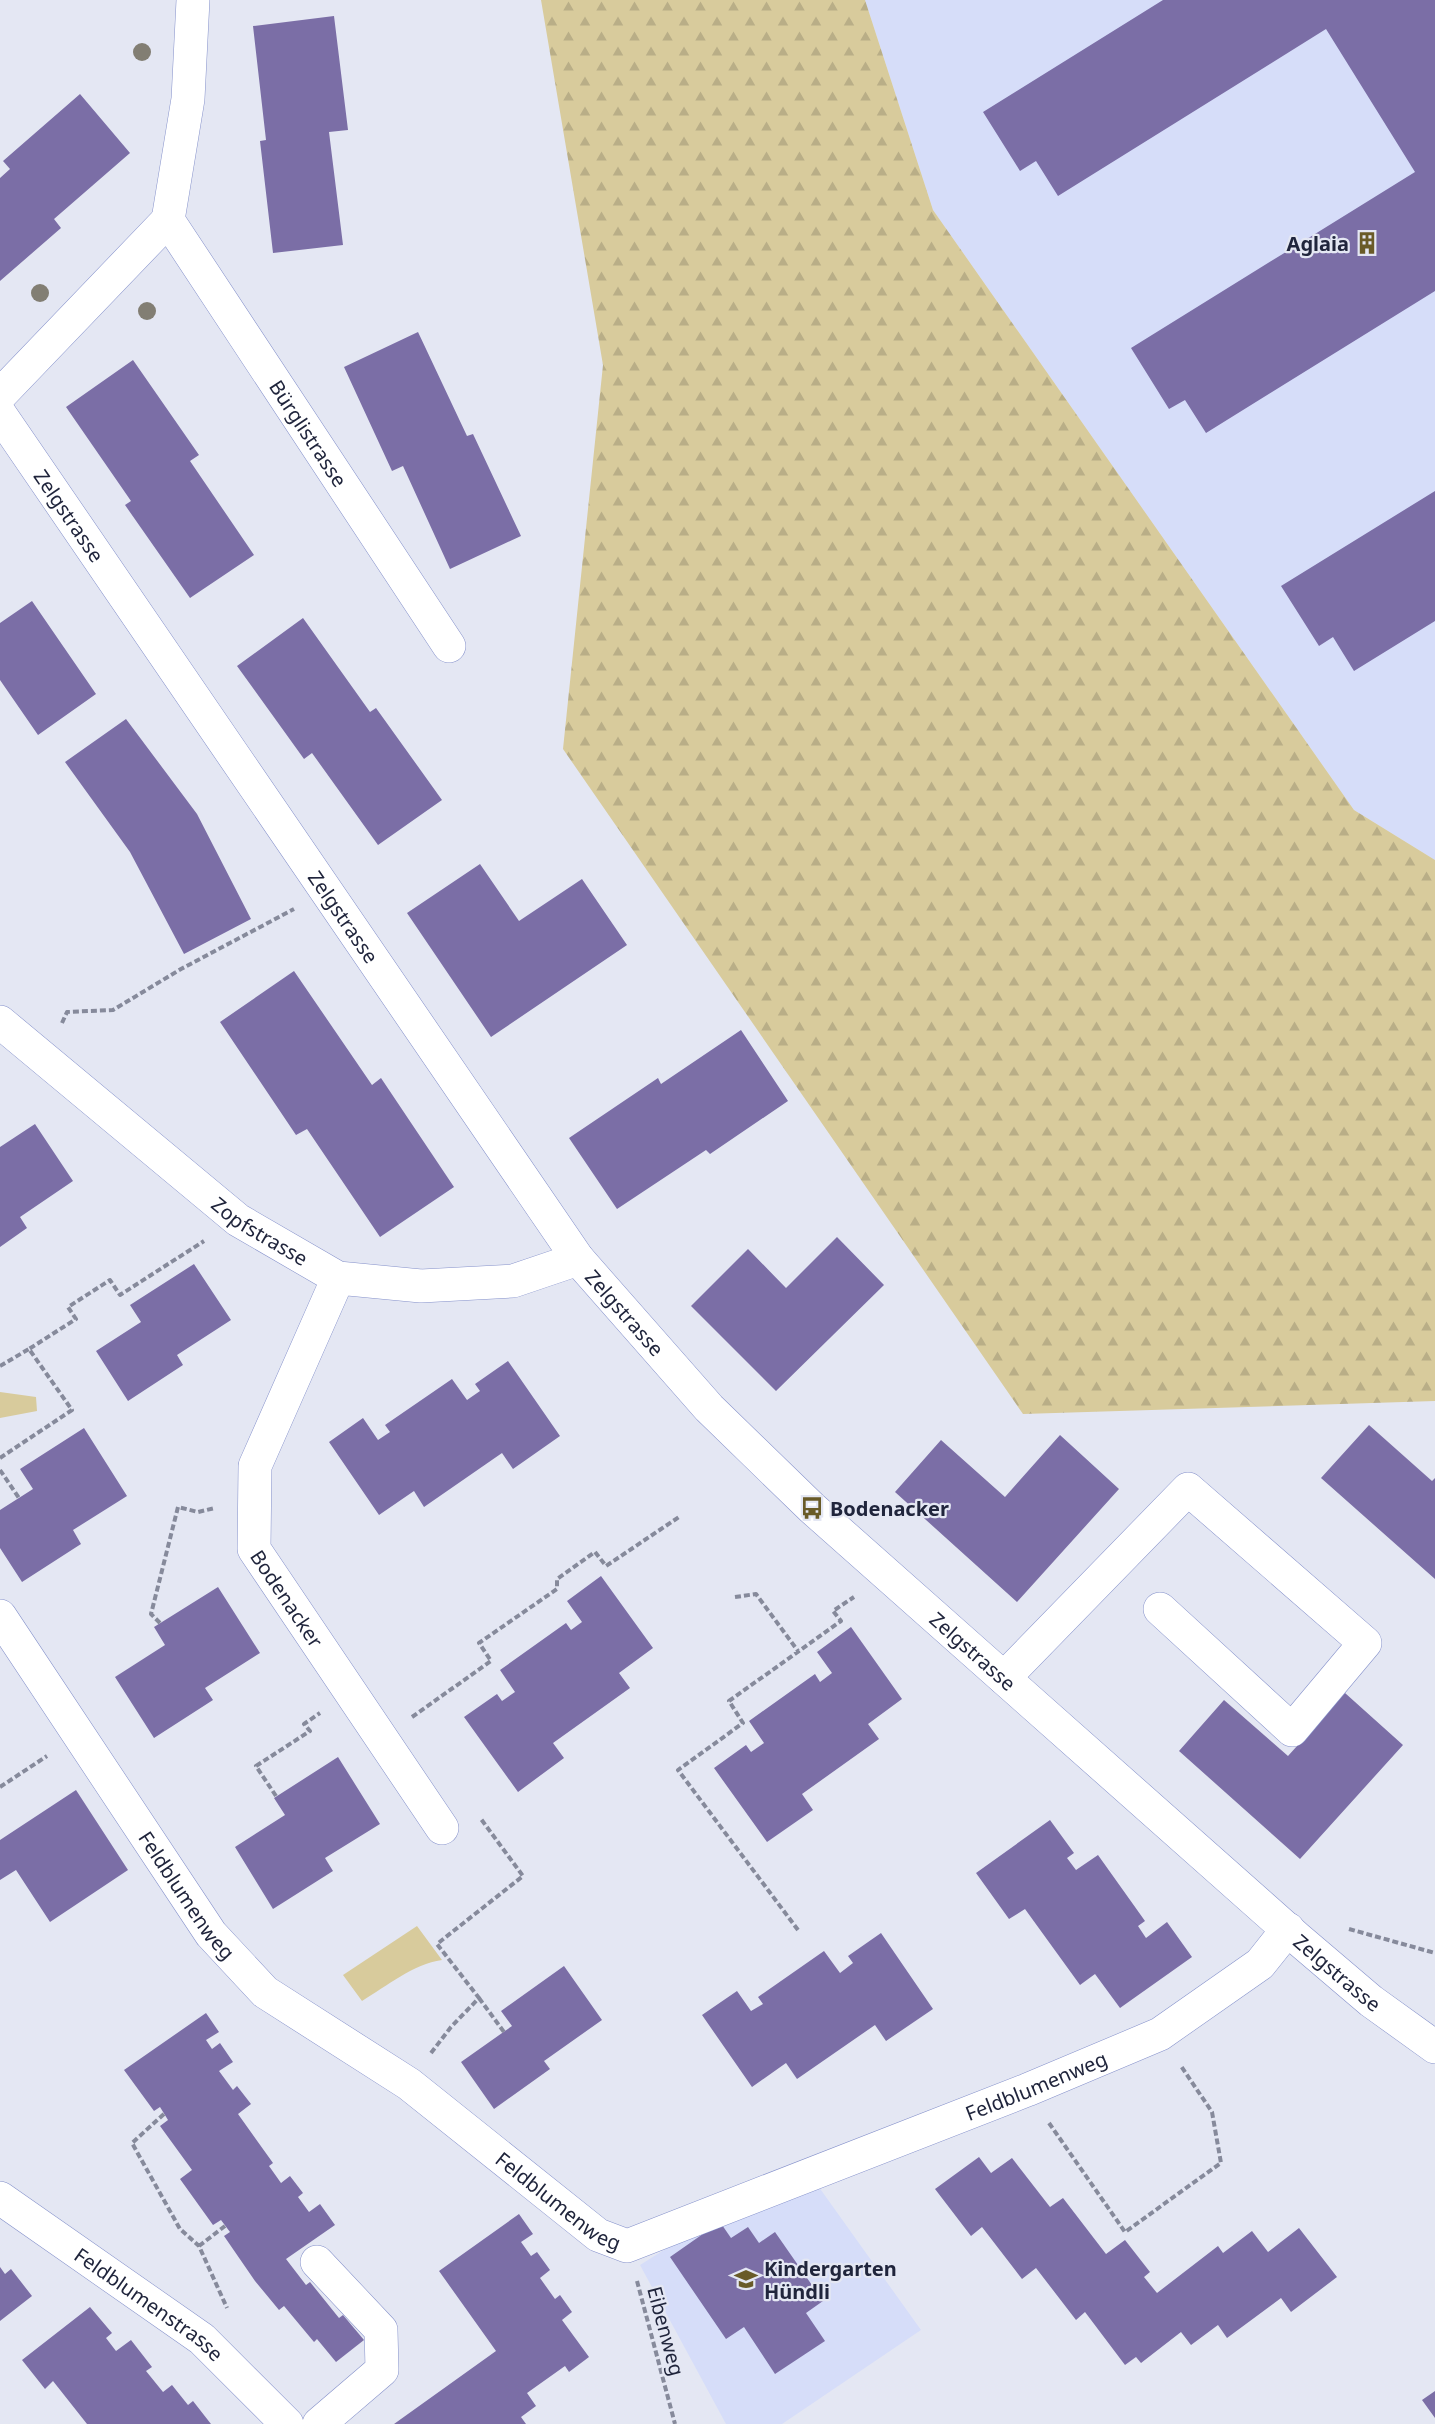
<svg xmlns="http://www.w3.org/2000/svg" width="1435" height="2424" font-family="'Noto Sans',sans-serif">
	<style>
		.built { fill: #d6ddf9 }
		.forest { fill: url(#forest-firs) }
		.park { fill: #d8cb9c }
		.building { fill: #7b6ea6 }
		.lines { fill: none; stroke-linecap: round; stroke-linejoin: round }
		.minor-casing { stroke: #8591cb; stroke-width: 34 }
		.path { stroke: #868a9b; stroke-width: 4; stroke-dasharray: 6 3; stroke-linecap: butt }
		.minor { stroke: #fff; stroke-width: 33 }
		.tree { fill: #827e73 }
		.labels { text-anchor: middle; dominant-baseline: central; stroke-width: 4.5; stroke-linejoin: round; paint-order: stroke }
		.poi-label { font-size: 20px; font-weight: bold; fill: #20253c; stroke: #e4e7f3; text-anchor: start }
		.street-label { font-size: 20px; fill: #20253c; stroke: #e4e7f3 }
	</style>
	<defs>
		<pattern id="forest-firs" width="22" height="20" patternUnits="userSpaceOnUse" patternTransform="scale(1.5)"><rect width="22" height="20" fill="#d8cb9c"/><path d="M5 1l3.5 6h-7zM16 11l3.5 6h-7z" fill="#b9ae87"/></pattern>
	</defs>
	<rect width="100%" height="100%" fill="#e4e7f3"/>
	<!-- built -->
	<path class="built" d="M865 0H1435V860L1354 810 933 210Z
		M816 2183 921 2330 782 2424H726L640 2265 720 2215Z"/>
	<!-- forest -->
	<path class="forest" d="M541 0H865L933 210 1354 810 1435 860V1401L1023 1414 563 749 603 365Z"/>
	<!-- park -->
	<path class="park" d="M0 1392 36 1397 37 1411 0 1418Z
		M417 1926 442 1960C413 1964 387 1986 362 2001L343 1975Z"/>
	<!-- building -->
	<path class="building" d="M1163 0H1435V291L1206 433 1185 400 1169 409 1131 348 1415 172 1326 29 1058 196 1036 161 1020 171 983 112Z
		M334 16 348 130 329 132 343 245 273 253 260 141 266 140 253 26Z
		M80 94 130 153 54 219 61 228 0 281V178L10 169 3 161Z
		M418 332 467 436 473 434 521 536 450 569 403 466 392 471 344 367Z
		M133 360 199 455 190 461 254 555 190 598 125 505 131 501 66 407Z
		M1435 491V621L1354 671 1333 637 1319 646 1281 586Z
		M32 601 96 694 38 735 0 680V623Z
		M303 618 370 712 376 708 442 800 378 845 312 753 304 759 237 666Z
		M126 719 197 814 251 919 184 954 130 852 65 762Z
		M480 864 519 921 582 879 627 945 491 1037 407 913Z
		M294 971 372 1085 381 1078 454 1187 380 1237 307 1129 296 1135 220 1022Z
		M741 1030 788 1101 710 1154 706 1150 617 1209 569 1138 658 1078 661 1084Z
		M35 1124 73 1181 20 1217 27 1228 0 1247V1147Z
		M837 1237 884 1285 776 1391 691 1306 748 1249 786 1288Z
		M194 1264 231 1320 177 1355 183 1365 128 1401 96 1351 141 1322 130 1305Z
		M508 1361 560 1436 513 1469 502 1453 424 1507 414 1491 379 1515 329 1442 363 1418 378 1440 390 1432 385 1425 452 1379 467 1400 480 1391 475 1384Z
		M1369 1425 1432 1481 1435 1478V1579L1321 1478Z
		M84 1428 127 1496 73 1530 81 1544 22 1582 0 1548V1510L33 1489 20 1469Z
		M1060 1435 1119 1489 1017 1602 895 1492 941 1440 1005 1497Z
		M601 1576 653 1648 619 1673 630 1688 553 1743 564 1758 518 1792 464 1717 497 1694 502 1701 515 1692 500 1670 566 1623 571 1630 582 1622 567 1601Z
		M218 1587 260 1653 205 1688 213 1700 154 1738 115 1677 165 1645 154 1627Z
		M851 1627 902 1699 868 1724 879 1739 802 1794 813 1810 767 1842 714 1768 746 1745 751 1752 764 1743 749 1721 815 1674 820 1682 832 1673 817 1652Z
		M1345 1693 1403 1745 1300 1859 1179 1751 1224 1700 1288 1756Z
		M338 1757 380 1824 325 1858 333 1871 273 1909 235 1847 285 1815 274 1798Z
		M76 1790 128 1870 50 1922 16 1870 0 1880V1840Z
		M1050 1820 1074 1853 1067 1858 1076 1870 1098 1855 1145 1921 1138 1926 1146 1938 1167 1922 1192 1957 1120 2008 1095 1974 1080 1985 1025 1909 1009 1919 976 1873Z
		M881 1933 933 2009 886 2041 875 2025 797 2079 786 2063 752 2087 702 2015 737 1991 751 2011 763 2004 758 1997 824 1951 840 1973 853 1963 848 1956Z
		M564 1966 602 2020 544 2061 550 2069 494 2109 461 2062 512 2026 501 2011Z
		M206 2013 219 2032 206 2040 212 2049 220 2043 233 2062 219 2071 233 2090 237 2086 251 2104 238 2114 273 2163 269 2166 281 2183 290 2176 303 2193 298 2197 309 2212 320 2204 335 2225 286 2259 306 2285 310 2282 339 2318 343 2315 364 2340 336 2362 317 2339 314 2342 284 2306 279 2310 255 2281 224 2236 230 2232 221 2220 213 2225 180 2179 192 2170 160 2126 168 2120 160 2107 154 2111 124 2070Z
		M979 2157 991 2173 1012 2158 1050 2207 1063 2198 1106 2254 1125 2240 1150 2272 1144 2277 1157 2293 1218 2246 1223 2253 1252 2231 1268 2252 1299 2228 1337 2277 1291 2312 1281 2298 1227 2338 1218 2325 1191 2345 1181 2332 1141 2363 1136 2357 1125 2365 1085 2312 1076 2320 1036 2268 1022 2279 982 2227 971 2236 935 2189Z
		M519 2214 533 2234 521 2242 531 2256 537 2252 550 2270 540 2278 555 2299 560 2295 572 2312 562 2320 589 2357 569 2372 565 2366 527 2393 536 2406 521 2417 526 2424H394L496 2351 439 2271Z
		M720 2222 731 2238 748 2227 759 2243 775 2232 823 2301 806 2313 825 2341 775 2374 744 2327 726 2339 670 2257Z
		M0 2267 5 2274 11 2269 32 2296 0 2321Z
		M90 2307 112 2333 106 2338 116 2351 131 2340 152 2367 146 2371 163 2392 172 2385 188 2405 193 2401 211 2424H87L53 2381 45 2389 22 2360Z
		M1435 2391V2418L1422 2400Z"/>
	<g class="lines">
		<!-- minor casing -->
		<g class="minor-casing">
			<g id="minor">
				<path id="s1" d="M193 0 188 99 168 220 449 646"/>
				<path d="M0 395 168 220"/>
				<path id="s2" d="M0 414 578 1259 709 1408 812 1508 1297 1938 1371 2001 1435 2047"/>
				<path id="s3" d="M0 1022 238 1220 338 1278 421 1286 513 1281 578 1259"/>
				<path id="s4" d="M338 1278 255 1466 254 1549 442 1828"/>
				<path id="s5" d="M0 1616 211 1934 265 1992 409 2084 598 2235 627 2246 1027 2090 1160 2034 1260 1964 1288 1929"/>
				<path d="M1004 1678 1188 1489 1365 1643 1292 1730 1160 1609"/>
				<path id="s6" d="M0 2198 202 2339 287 2424"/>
				<path d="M317 2262 381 2330 382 2370 319 2424"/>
			</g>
		</g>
		<!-- path -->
		<path class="path" d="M62 1023 67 1012 113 1010 181 969 294 909
			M0 1366 29 1349
			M0 1458 72 1410 29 1349 76 1319 68 1307 110 1280 120 1295 204 1241
			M0 1470 19 1498
			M735 1597 756 1594 798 1651
			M160 1623 151 1614 178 1507 198 1512 215 1508
			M412 1717 491 1661 479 1643 557 1589V1579L595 1552 606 1566 679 1517
			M0 1787 47 1756
			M276 1796 256 1766 310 1731 304 1724 320 1713
			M1349 1929 1435 1953
			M798 1930 678 1770 743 1723 729 1701 841 1621 833 1611 854 1597
			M479 1998 504 2032
			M431 2053 451 2027 479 1998 437 1944 523 1876 481 1819
			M164 2114 132 2143 180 2229 199 2246 227 2308
			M1049 2123 1125 2232 1221 2163 1212 2112 1181 2066
			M199 2246 225 2226
			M637 2281 675 2424"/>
		<!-- minor -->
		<use href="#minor" class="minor"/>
	</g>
	<!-- trees -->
	<g class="tree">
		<circle cx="142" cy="52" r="9"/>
		<circle cx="40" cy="293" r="9"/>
		<circle cx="147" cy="311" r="9"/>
	</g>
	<!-- icons -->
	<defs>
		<g id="building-bare" transform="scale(1.8)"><path d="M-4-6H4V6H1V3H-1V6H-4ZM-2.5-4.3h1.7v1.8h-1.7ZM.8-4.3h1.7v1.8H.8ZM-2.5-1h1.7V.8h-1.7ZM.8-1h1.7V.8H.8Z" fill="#695b28" stroke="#e4e7f3" stroke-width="2.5" paint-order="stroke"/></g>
		<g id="bus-bare" transform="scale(1.8)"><path d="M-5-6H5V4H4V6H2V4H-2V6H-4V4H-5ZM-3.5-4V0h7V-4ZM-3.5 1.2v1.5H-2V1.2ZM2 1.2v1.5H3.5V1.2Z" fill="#695b28" stroke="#e4e7f3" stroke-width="2.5" paint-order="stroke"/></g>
		<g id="school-bare" transform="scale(1.8)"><path d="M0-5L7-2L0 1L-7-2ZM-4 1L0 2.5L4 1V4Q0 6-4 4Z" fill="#695b28" stroke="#e4e7f3" stroke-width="2.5" paint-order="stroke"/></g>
	</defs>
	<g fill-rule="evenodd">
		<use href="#building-bare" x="1367" y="243"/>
		<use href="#bus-bare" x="812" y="1508"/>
		<use href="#school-bare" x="746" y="2279"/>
	</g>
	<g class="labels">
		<!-- poi labels -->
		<g class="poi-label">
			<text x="1349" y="243" text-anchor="end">Aglaia</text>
			<text x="830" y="1508">Bodenacker</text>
			<text x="764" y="2268">Kindergarten<tspan x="764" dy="23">Hündli</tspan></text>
		</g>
		<!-- street labels -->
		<g class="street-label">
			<text stroke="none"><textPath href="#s1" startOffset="477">Bürglistrasse</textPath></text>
			<text stroke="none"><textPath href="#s2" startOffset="123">Zelgstrasse</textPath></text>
			<text stroke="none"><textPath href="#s2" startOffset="609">Zelgstrasse</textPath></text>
			<text stroke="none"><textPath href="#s3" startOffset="334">Zopfstrasse</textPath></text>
			<text stroke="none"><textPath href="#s2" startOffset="1095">Zelgstrasse</textPath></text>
			<text stroke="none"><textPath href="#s4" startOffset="348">Bodenacker</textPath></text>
			<text stroke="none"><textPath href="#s2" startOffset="1581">Zelgstrasse</textPath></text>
			<text stroke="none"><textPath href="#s5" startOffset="336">Feldblumenweg</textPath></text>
			<text stroke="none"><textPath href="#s2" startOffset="2067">Zelgstrasse</textPath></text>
			<text stroke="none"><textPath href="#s5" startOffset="1344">Feldblumenweg</textPath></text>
			<text stroke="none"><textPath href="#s5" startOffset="822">Feldblumenweg</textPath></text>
			<text stroke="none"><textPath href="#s6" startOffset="183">Feldblumenstrasse</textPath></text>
			<text transform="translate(666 2331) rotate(75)">Eibenweg</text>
		</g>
	</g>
</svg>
